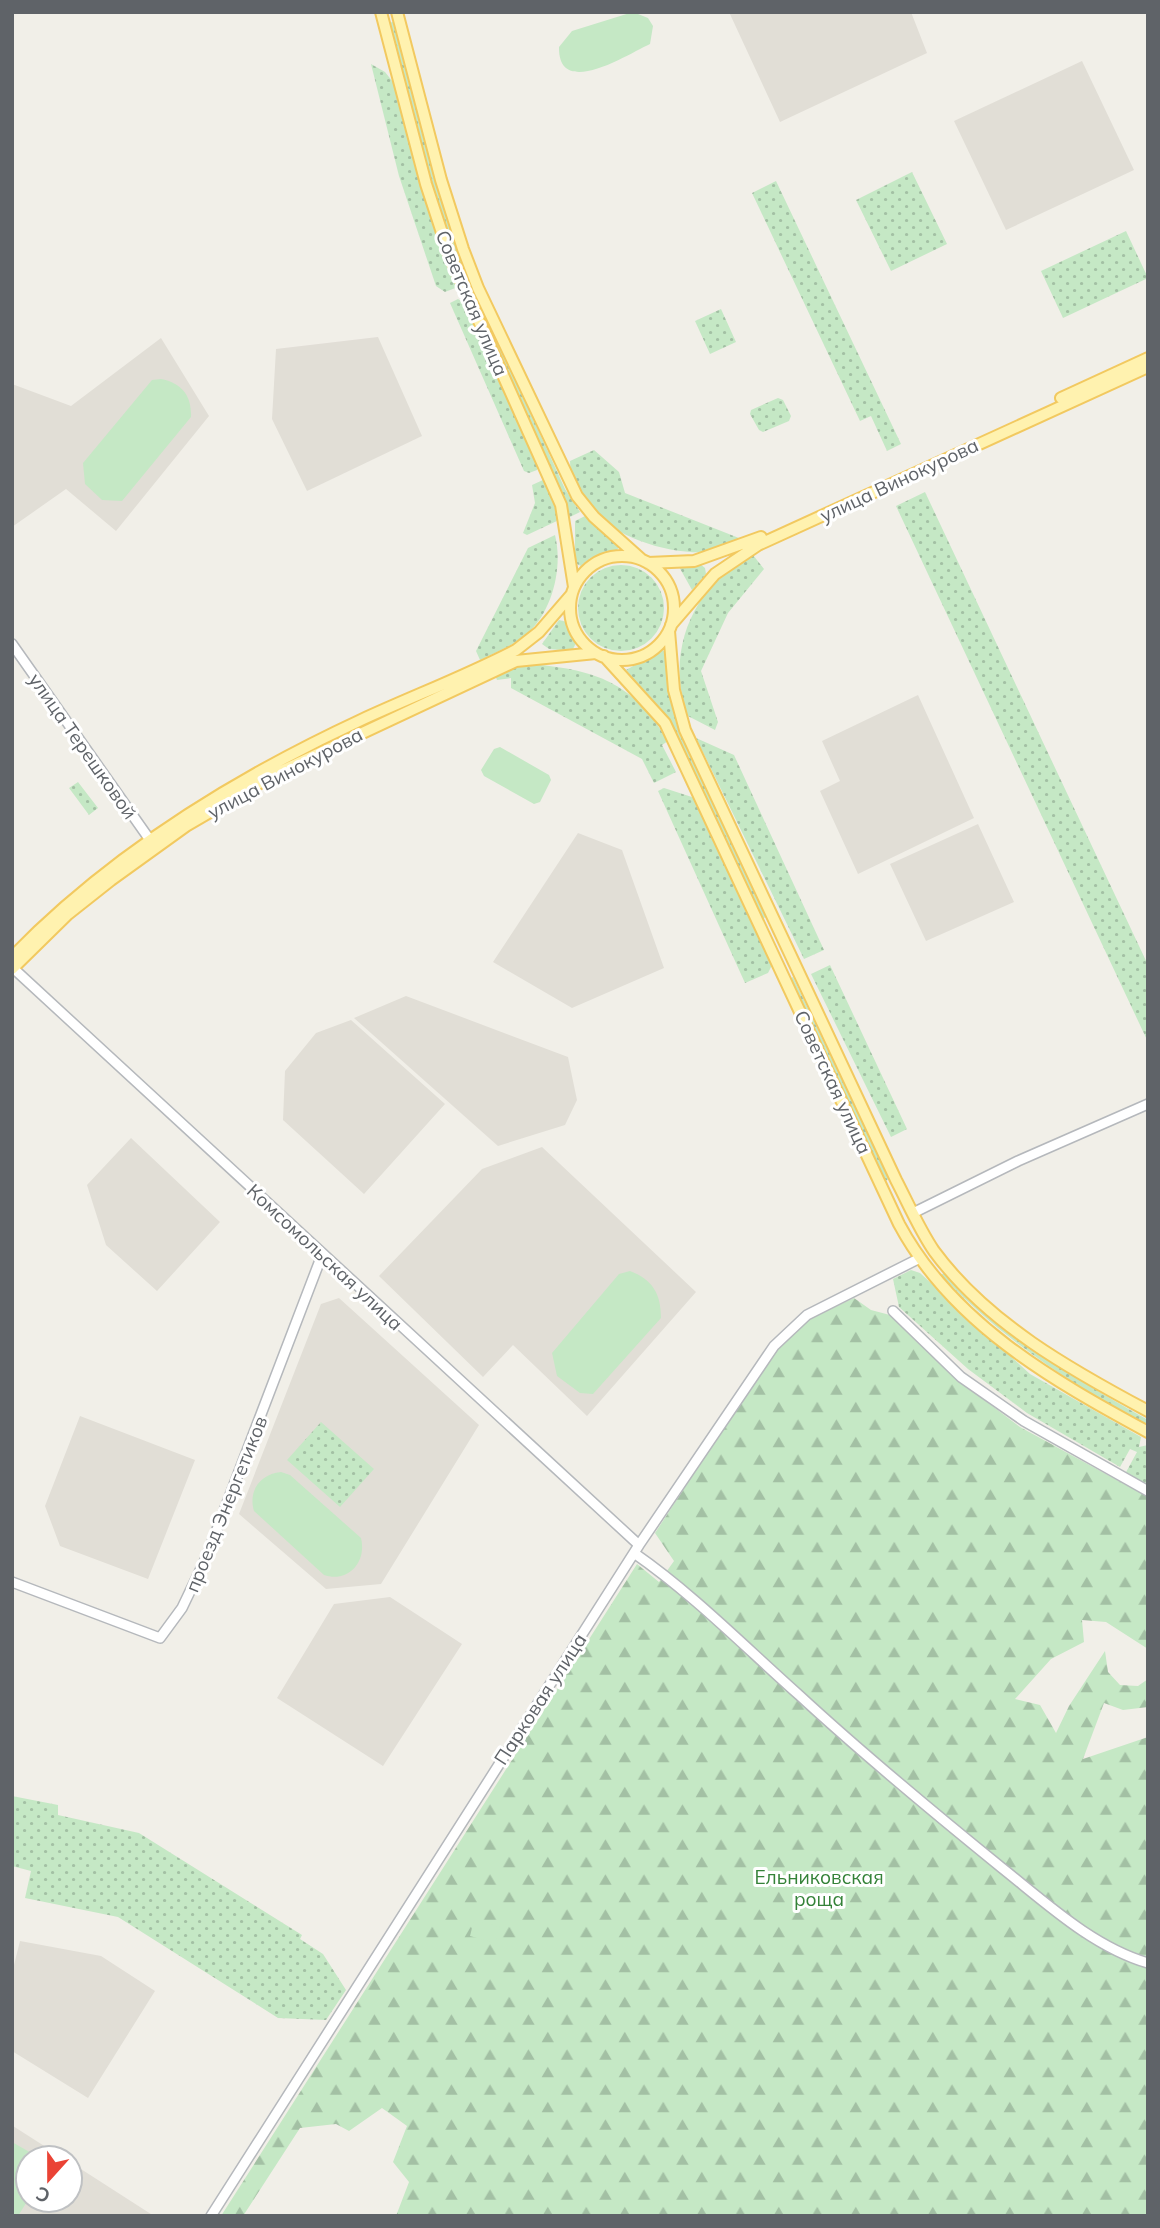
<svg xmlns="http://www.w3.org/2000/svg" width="1160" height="2228" font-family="Mulish,sans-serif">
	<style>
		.education { fill: #e1ded6 }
		.grass { fill: url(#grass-dots) }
		.forest { fill: url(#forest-firs) }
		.pitch { fill: #c5e8c5 }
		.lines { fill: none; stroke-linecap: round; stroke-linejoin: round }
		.minor-casing { stroke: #b5b8bc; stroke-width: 12 }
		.major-casing { stroke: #f2c960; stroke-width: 14 }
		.minor { stroke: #fff; stroke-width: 9 }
		.major { stroke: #fff2af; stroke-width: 10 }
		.labels { text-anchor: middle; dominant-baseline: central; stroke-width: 6; stroke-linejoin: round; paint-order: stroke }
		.street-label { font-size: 19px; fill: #5f6368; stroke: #fff }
		.park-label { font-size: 19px; fill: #348238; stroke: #fff }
	</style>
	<defs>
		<pattern id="grass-dots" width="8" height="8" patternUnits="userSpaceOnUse" patternTransform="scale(1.75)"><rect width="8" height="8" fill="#c5e8c5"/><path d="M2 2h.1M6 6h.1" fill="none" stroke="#a3c0a4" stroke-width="1.8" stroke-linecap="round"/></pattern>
		<pattern id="forest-firs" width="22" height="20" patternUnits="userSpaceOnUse" patternTransform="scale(1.75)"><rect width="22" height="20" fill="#c5e8c5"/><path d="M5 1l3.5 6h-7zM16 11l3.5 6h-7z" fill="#a3c0a4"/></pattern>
	</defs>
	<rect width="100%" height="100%" fill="#f1efe8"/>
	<!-- education -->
	<path class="education" d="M729 12H911L927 53 780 122Z
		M1082 61 1134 170 1006 230 954 121Z
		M378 337 422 436 307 491 272 419 276 349Z
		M161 338 209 416 116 531 66 489 12 527V384L71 406Z
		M918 695 974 818 858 874 820 791 840 781 822 741Z
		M978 824 1014 902 926 941 890 864Z
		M578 833 622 850 664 968 572 1008 493 962Z
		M406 996 568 1057 577 1100 565 1125 498 1146 354 1018Z
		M351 1020 445 1104 364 1194 283 1120 285 1071 316 1033Z
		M131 1138 220 1222 157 1291 106 1245 87 1185Z
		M542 1147 696 1292 587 1416 513 1345 483 1377 379 1276 482 1169Z
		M339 1298 479 1425 381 1584 326 1589 239 1514 321 1304Z
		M80 1416 195 1460 148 1579 60 1546 45 1506Z
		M390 1597 462 1644 383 1766 277 1698 334 1604Z
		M20 1941 101 1956 155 1991 88 2098 12 2051V1973Z
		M13 2126 63 2158H28V2200H70V2162L154 2216H12Z"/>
	<!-- grass -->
	<path class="grass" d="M394 21 443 205 471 283 467 285 438 206 390 23Z
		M371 64 385 72 397 87 427 200 458 287 445 292 436 286 399 176Z
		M912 172 947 244 891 271 856 200Z
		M776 181 901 444 887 451 871 416 860 421 752 193Z
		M1126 231 1148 278 1063 318 1041 271Z
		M477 295 565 489 580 512 568 518 561 490 471 297Z
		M458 299 466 304 539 463 537 470 529 473 524 471 450 303Z
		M721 309 736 342 710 354 695 321Z
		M778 398 783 400 791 416 789 421 763 432 759 430 750 414 751 410Z
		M594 450 619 472 625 493 744 540C733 544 721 551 709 552 655 556 570 523 570 461Z
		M543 480 549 484 559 520 527 535 523 533 535 503 532 485Z
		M925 492 1148 965V1042L896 506Z
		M587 515 620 545 616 552 590 558 581 566 575 563V521Z
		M555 535C563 566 553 610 528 633 515 645 496 652 480 660L476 651 528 548Z
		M753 555 764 569 728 613 701 671 718 722 715 730 688 716C664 653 693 584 753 555Z
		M700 564 705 568 706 574 692 590 678 565Z
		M578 608a43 43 0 1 1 86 0a43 43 0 1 1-86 0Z
		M559 620 567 622 576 643 572 651 549 649 542 644Z
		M662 650 666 652 676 723 766 917 762 919 671 724 626 670Z
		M540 665C601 671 635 686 668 741L662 745 676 772 654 783 642 759 511 688V678L497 680 494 673 513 667Z
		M696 738 734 755 824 950 804 959Z
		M78 782 98 808 89 815 69 788Z
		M664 788 695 798 773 963 768 973 745 983 658 791Z
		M830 965 907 1129 891 1137 811 974Z
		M793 977 889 1179 885 1181 789 979Z
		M911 1270 920 1273 1030 1374 1141 1437 1139 1447 1148 1445V1487L1125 1474 1137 1452 1130 1449 1120 1467 1027 1413 968 1369 899 1307 893 1279Z
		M945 1272C1006 1334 1072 1378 1148 1420V1426C1071 1384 1002 1339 941 1275Z
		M321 1422 374 1469 340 1507 287 1460Z
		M12 1796 58 1805V1815L139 1833 302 1935 300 1939 323 1954 346 1990 326 2020 278 2018 118 1917 25 1898 31 1871 12 1866Z"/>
	<!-- forest -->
	<path class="forest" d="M854 1298 871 1310 890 1315 954 1377 1020 1427 1148 1497V1649L1106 1622 1082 1620 1084 1642 1051 1659 1015 1699 1040 1705 1056 1733 1069 1706 1105 1651 1108 1672 1120 1685 1138 1686 1148 1679V1707L1123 1710 1104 1703 1083 1759 1148 1737V2216H396L409 2182 393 2162 407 2126 382 2108 349 2131 336 2124 300 2128 243 2216H221L637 1564 659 1582 674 1561 655 1533 779 1344 811 1318Z"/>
	<!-- pitch -->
	<path class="pitch" d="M633 12 648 18 653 26 650 44C628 54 558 100 559 47L572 31Z
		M161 379C182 383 192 396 191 417L122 501 102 500 85 484 83 463 152 380Z
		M500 747 549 775 551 780 540 802 534 804 484 776 481 770 494 749Z
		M630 1271C653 1280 661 1294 661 1318L593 1394 580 1393 557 1376 552 1353 619 1274Z
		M281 1472 290 1475 361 1538C367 1562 348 1583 324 1575L254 1511C248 1491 260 1474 281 1472Z
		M474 1920 500 1927 495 1943 470 1936Z
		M12 2142 40 2158H28V2200L18 2216H12Z"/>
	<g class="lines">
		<!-- minor casing -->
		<g class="minor-casing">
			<path id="minor" d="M12 644 150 840
				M13 968 639 1545
				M913 1213 1018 1161 1148 1104
				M893 1311 961 1377 1024 1421 1148 1491
				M634 1553C693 1594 745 1647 799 1695 864 1755 933 1812 1002 1868 1046 1903 1093 1947 1148 1963
				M12 1582 160 1638 182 1608 206 1558 322 1255
				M211 2216 639 1545 774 1346 807 1315 918 1259"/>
		</g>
		<!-- major casing -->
		<g class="major-casing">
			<path id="major" d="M381 12 426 184 449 254 561 505 574 587
				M397 12 441 180 463 249 478 288 577 496 594 517 641 559
				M1061 398 1148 358
				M570 608a52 52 0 1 1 104 0a52 52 0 1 1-104 0Z
				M648 563 694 561 761 537
				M671 625 715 574 758 545 1148 367
				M669 631 674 690 685 730 896 1180C908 1203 919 1229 934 1251 987 1323 1071 1370 1148 1411
				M604 656 665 723 899 1224C952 1323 1052 1380 1148 1432
				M12 957C110 856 234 779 361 720 413 696 466 676 516 650L539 632 571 595
				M12 969 68 914 111 880 186 826 275 774 516 661 596 653"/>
		</g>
		<!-- minor -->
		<use href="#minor" class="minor"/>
		<!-- major -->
		<use href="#major" class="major"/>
	</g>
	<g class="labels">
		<!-- street labels -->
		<g class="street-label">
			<text transform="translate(472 303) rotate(67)">Советская улица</text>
			<text transform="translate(899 480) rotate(-25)">улица Винокурова</text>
			<text transform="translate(83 746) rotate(55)">улица Терешковой</text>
			<text transform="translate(285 773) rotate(-28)">улица Винокурова</text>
			<text transform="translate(833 1082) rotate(65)">Советская улица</text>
			<text transform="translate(325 1257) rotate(43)">Комсомольская улица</text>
			<text transform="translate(226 1504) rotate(-68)">проезд Энергетиков</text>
			<text transform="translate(540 1699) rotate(-57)">Парковая улица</text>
		</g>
		<!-- park labels -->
		<g class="park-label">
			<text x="819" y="1877">Ельниковская<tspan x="819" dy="22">роща</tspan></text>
		</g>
	</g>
	<!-- border -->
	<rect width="1160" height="2228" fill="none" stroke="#5f6368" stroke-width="28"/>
	<!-- north arrow -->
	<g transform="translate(49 2179) rotate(201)"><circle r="33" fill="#ffffff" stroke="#bfc1c3" stroke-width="2"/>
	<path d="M0-5L12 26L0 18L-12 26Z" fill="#ea4335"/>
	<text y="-10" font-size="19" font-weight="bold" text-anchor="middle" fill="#5f6368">С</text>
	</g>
</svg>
